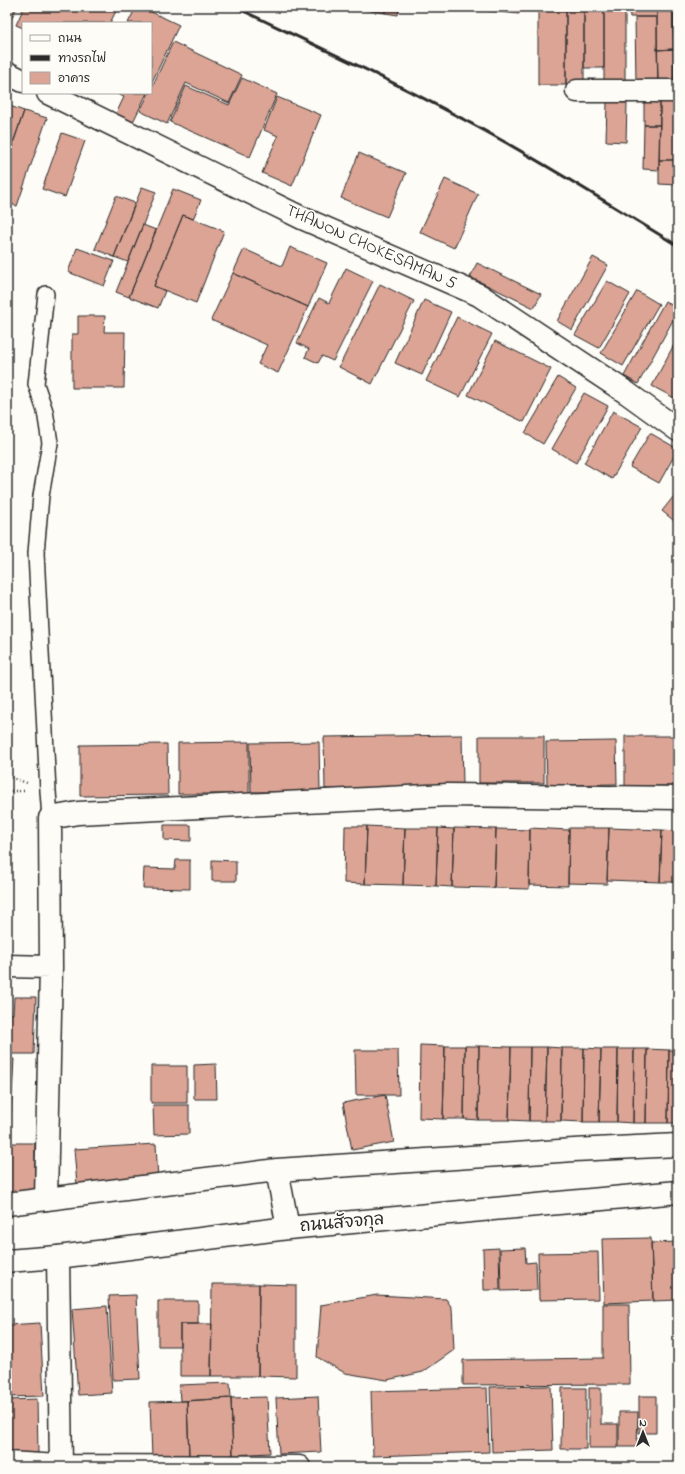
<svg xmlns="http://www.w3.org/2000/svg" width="685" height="1474" font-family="'Indie Flower','Playpen Sans Thai',sans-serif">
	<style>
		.building { fill: #dba495; stroke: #2b2b2b }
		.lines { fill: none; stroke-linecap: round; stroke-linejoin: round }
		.service-casing { stroke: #2b2b2b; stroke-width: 18 }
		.minor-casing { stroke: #2b2b2b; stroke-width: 25 }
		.tertiary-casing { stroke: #2b2b2b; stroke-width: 25 }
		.path { stroke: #2b2b2b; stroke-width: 2.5; stroke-dasharray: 1 3; stroke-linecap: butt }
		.service { stroke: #fdfcf7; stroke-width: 15 }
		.minor { stroke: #fdfcf7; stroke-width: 22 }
		.tertiary { stroke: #fdfcf7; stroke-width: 22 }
		.rail { stroke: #2b2b2b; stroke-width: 3 }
		.labels { text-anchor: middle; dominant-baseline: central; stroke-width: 3.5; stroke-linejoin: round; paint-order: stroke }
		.street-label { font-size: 17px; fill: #2b2b2b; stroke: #fdfcf7 }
	</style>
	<rect width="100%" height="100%" fill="#fdfcf7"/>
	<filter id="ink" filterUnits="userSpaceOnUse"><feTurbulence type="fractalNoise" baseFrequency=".025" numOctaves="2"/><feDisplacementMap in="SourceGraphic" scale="8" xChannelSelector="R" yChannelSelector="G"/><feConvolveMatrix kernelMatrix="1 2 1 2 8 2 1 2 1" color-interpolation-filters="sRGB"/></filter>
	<g filter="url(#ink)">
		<!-- building -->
		<path class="building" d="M7 7H17L7 27Z
			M24 7H118L110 23H23V28L16 25Z
			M136 7H141L179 25 151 84V23H128Z
			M365 7H385V13L365 10Z
			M385 7H399L398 15 385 13Z
			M450 7H519V14Z
			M558 7H579V10H558Z
			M604 7H625V83H604Z
			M629 7H657V17H630Z
			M657 7H673L674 49 657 50Z
			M673 9H678V27H673Z
			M538 10H566V85H538Z
			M566 10H584V85H566Z
			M584 10H604V68H584Z
			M635 17H657L658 83H636Z
			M673 27H678V57L674 58Z
			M173 42 242 75 229 103 186 83 167 124 140 111 149 93H151V89Z
			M674 49V83H658L657 50Z
			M678 57V83H674V58Z
			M242 78 277 94 250 157 170 122 186 86 229 105Z
			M115 93H147L132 124 115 116 124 97Z
			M277 97 321 115 292 186 262 173 278 136 264 130Z
			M644 97 660 98V125H644Z
			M660 98H678V160H659Z
			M607 102 627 103 626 142 606 141Z
			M7 105 24 111 7 161Z
			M24 111 47 118 17 206 7 203V161Z
			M644 125H660L659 170 643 169Z
			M62 133 85 141 65 197 42 189Z
			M359 153 406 173 387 217 341 198Z
			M659 160H678V185L659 184Z
			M445 179 478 194 454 248 420 232Z
			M142 187 156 192 128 262 114 257Z
			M173 189 201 200 193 219 183 215 154 286 165 291 158 308 129 297Z
			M116 196 135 203 114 257 95 249Z
			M183 215 224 231 196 303 154 286Z
			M143 225 156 230 129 297 116 292Z
			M290 247 327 263 308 307 233 273 244 249 282 266Z
			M77 248 114 261 104 286 68 272Z
			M593 257 608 265 572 330 557 321Z
			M477 263 541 294 534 308 470 277Z
			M346 268 373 281 333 361 322 356 318 363 305 357 309 349 297 343 319 298 329 303Z
			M233 273 308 307 278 373 258 364 267 345 211 320Z
			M607 281 630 294 599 348 575 335Z
			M380 284 414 301 372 384 339 367Z
			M637 291 659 304 623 366 601 353Z
			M424 300 451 312 422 375 395 363Z
			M665 301 678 309V311L638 384 624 376Z
			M78 316H105L104 332H125L124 388H72V334H78Z
			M457 317 492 334 460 397 426 381Z
			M678 337V400L652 386Z
			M495 341 551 369 524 422 468 395Z
			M558 377 576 388 543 444 525 433Z
			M584 393 608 406 576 463 552 449Z
			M613 411 642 427 612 479 584 463Z
			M650 433 678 449 659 483 630 467Z
			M678 491V524L662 511Z
			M462 735 463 786 325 789 324 737Z
			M479 736H544V783H479Z
			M625 736H678V786H625Z
			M616 741 617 784 547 785 546 742Z
			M249 742V794H178V743Z
			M319 742 320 792H251L250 743Z
			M167 744 168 795 80 796V745Z
			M164 825H191V841L164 840Z
			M345 826H367L365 884 344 883Z
			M367 826 405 828 403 885 365 884Z
			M405 828H438L436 886 403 885Z
			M438 828 454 829 452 887 436 886Z
			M454 828 496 829 494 888 452 887Z
			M530 828 569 830 568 886 529 885Z
			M569 828H609L607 884 568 883Z
			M609 828 662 830 660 882 607 880Z
			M496 829 530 830 529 889 494 888Z
			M662 830 678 831V882H660Z
			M176 860H190V889L143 888 144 868 175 869Z
			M212 860 236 861V881H212Z
			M14 997H36L34 1054H7V1014H13Z
			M420 1045 445 1046 443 1119 419 1118Z
			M445 1046H465L464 1119H443Z
			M465 1046H479L478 1120 464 1119Z
			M479 1046 511 1047 509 1120H478Z
			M511 1047H530L529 1121 509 1120Z
			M530 1047H547L545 1121H529Z
			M547 1047 562 1048 561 1121H545Z
			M562 1048H584L583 1122 561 1121Z
			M584 1048 601 1049 599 1122H583Z
			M601 1049H618L617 1122H599Z
			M618 1049H634L633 1123 617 1122Z
			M634 1049H647L646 1123H633Z
			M647 1049 669 1050 668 1123H646Z
			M355 1050H398L399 1095H356Z
			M669 1050H678V1123H668Z
			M7 1059H14L11 1113H7Z
			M216 1064 217 1099H194V1065Z
			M151 1066H187V1103H151Z
			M385 1095 394 1142 352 1150 343 1103Z
			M153 1105H189V1134L154 1135Z
			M7 1143H35V1195H7Z
			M156 1144 158 1180 77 1185 74 1149Z
			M651 1238 653 1301 604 1303 602 1239Z
			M678 1242V1300L653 1301 651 1243Z
			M499 1248 500 1290H484L483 1249Z
			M525 1248 526 1263 536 1262 537 1290 501 1291 500 1249Z
			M598 1252 599 1299 539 1300 538 1253Z
			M212 1284H259L258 1376H211Z
			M259 1284 296 1285V1377L258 1376Z
			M136 1295 140 1379 113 1380 109 1296Z
			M377 1295 446 1299 452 1308 454 1350 423 1372 387 1380 345 1373 317 1357 321 1305Z
			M158 1301H198V1324H180V1346H158Z
			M603 1304H629L630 1384 463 1385V1360L603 1358Z
			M107 1306 112 1393 78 1395 72 1309Z
			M40 1323 44 1396 7 1397V1325Z
			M180 1324H212L211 1376H180Z
			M230 1383 231 1398 180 1401 179 1385Z
			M551 1386 553 1450 492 1452 490 1387Z
			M487 1388 489 1452 373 1456 371 1391Z
			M562 1388H586V1449H561Z
			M589 1388H601V1424H618V1448H589Z
			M318 1396 321 1452 279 1454 276 1398Z
			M639 1396H656V1433H639Z
			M267 1397 270 1453 233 1455 231 1398Z
			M231 1398 233 1455 189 1456 187 1401Z
			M37 1399 38 1453 7 1454V1400Z
			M187 1401 189 1456 152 1458 150 1402Z
			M619 1412H638L637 1447H619Z"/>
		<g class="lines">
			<!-- service casing -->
			<g class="service-casing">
				<path id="service" d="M46 294 36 384 45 411 50 443 41 496 36 553 48 791 50 818"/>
			</g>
			<!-- minor casing -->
			<g class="minor-casing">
				<path id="minor" d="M577 91H678
					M7 966 51 967
					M46 1199 51 967 50 818 78 813 448 795 678 798
					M58 1257 61 1467
					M7 1463 60 1466 299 1467"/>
			</g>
			<!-- tertiary casing -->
			<g class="tertiary-casing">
				<path id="tertiary" d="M7 73 23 81
					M48 93 302 218 479 295 627 393 678 430
					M277 1170 288 1228
					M7 1204 277 1170 574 1150 678 1145
					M7 1261 58 1257 288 1228 678 1192"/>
			</g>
			<!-- path -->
			<path class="path" d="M7 776 27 783
				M7 791H27"/>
			<!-- service -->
			<use href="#service" class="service"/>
			<!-- minor -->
			<use href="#minor" class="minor"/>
			<!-- tertiary -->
			<use href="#tertiary" class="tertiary"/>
			<!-- rail -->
			<path class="rail" d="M235 7C319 47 404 86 485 131 551 167 614 207 678 246"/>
		</g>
	</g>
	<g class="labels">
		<!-- street labels -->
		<g class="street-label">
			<text transform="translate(371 247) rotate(24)">THANON CHOKESAMAN 5</text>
			<text transform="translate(342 1223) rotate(-5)">ถนนสัจจกุล</text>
		</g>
	</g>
	<!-- margin -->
	<rect width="685" height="1474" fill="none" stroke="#fdfcf7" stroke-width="24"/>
	<rect x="12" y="12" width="661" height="1450" fill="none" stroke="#2b2b2b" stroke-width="1.5" filter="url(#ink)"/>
	<!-- legend -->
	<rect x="22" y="22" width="130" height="72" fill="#fdfcf7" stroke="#a9a8a5"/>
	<rect x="30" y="35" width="20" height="6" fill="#fdfcf7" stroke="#a9a8a5"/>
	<text x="58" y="42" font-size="12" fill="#2b2b2b">ถนน</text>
	<rect x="30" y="55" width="20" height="6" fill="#2b2b2b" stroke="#a9a8a5"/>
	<text x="58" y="62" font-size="12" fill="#2b2b2b">ทางรถไฟ</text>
	<rect x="30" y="72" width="20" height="12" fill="#dba495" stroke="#a9a8a5"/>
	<text x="58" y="82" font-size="12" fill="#2b2b2b">อาคาร</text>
	<!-- north arrow -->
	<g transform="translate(643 1432)" stroke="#fdfcf7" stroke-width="3" paint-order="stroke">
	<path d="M0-3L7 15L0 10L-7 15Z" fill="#2b2b2b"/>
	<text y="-6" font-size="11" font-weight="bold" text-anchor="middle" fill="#2b2b2b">N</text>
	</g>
</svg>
